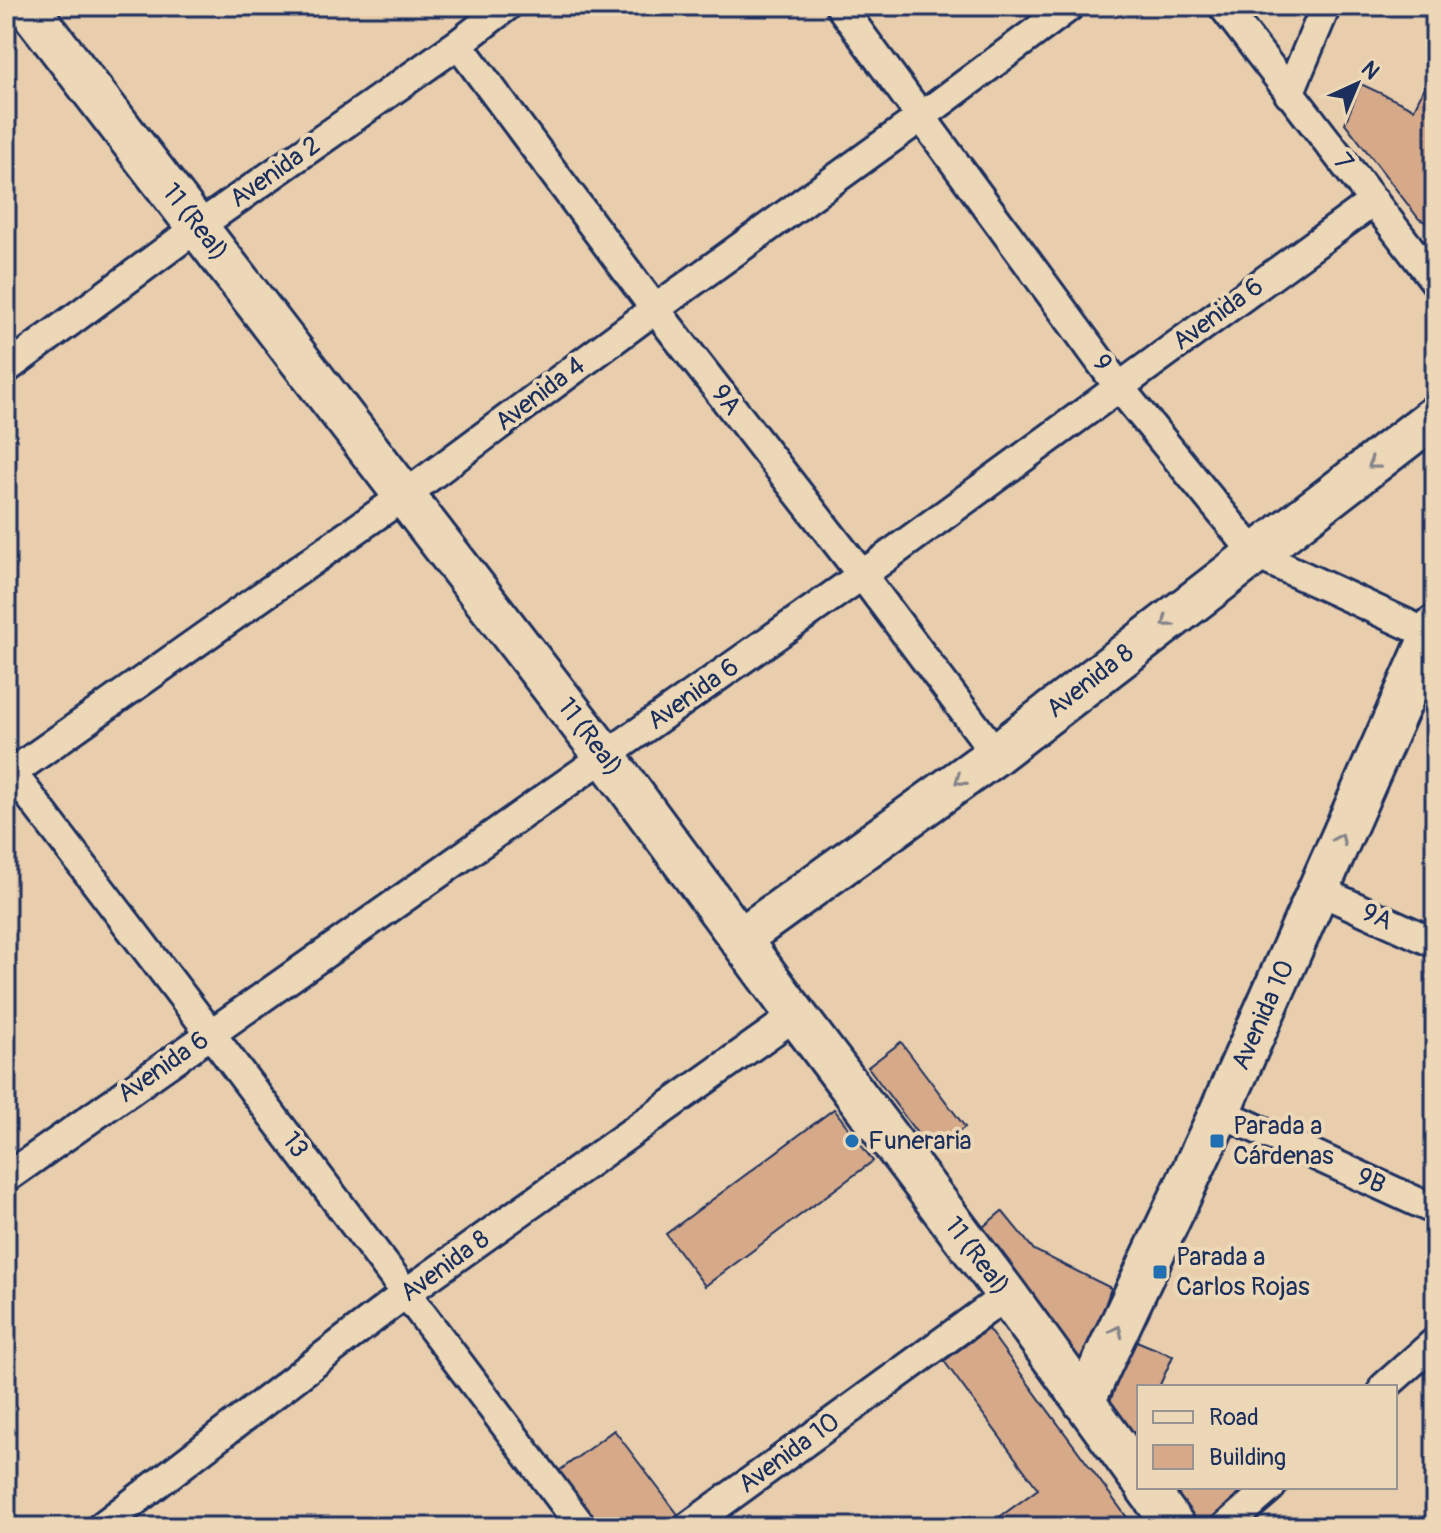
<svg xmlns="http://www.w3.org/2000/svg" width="1441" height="1533" font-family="Pangolin,sans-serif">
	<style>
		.building { fill: #d6a988; stroke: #1b2f5e; stroke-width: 2 }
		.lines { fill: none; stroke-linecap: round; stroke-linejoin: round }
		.street-casing { stroke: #1b2f5e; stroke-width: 34 }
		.secondary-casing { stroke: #1b2f5e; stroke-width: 46 }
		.street { stroke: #ecd7b6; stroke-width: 28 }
		.secondary { stroke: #ecd7b6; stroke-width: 40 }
		.oneway { stroke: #84838a }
		.poi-dot { fill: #1f6fb2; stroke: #ecd7b6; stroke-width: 3 }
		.labels { text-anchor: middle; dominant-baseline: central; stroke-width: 8; stroke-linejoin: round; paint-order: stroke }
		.street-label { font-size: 26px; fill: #1b2f5e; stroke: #ecd7b6 }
		.poi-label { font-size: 26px; fill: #1b2f5e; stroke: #ecd7b6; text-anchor: start }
	</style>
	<rect width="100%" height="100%" fill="#e8cead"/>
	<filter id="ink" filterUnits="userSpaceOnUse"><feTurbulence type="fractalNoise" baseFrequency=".0125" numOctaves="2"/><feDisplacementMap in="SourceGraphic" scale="16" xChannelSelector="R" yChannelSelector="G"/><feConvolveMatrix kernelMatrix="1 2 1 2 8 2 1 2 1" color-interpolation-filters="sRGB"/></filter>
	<g filter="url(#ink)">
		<!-- building -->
		<path class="building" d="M1435 65V227L1419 219 1345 123 1361 84 1414 109Z
			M901 1042 965 1127 931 1152 868 1067Z
			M834 1109 873 1161 705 1286 666 1234Z
			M1002 1211 1034 1250 1111 1288 1085 1364 1076 1365 976 1233Z
			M988 1329 1134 1527H986L1038 1489 944 1361Z
			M1134 1340 1173 1356 1159 1387H1139V1452L1107 1409Z
			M614 1430 680 1517 666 1527H595L555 1474Z
			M1165 1487H1249L1203 1527H1196Z"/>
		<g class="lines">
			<!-- street casing -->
			<g class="street-casing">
				<path id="street" d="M840 6 1119 387 1255 554 1435 637
					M1223 6 1435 281
					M458 44 655 309 862 575 996 754
					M1289 94 1326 6
					M6 369 199 226 458 44 507 6
					M6 765 211 1034 582 1527
					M6 777 405 495 655 309 921 117 1070 6
					M1318 890 1435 943
					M1220 1112 1435 1210
					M6 1178 862 575 1374 201
					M1384 1387 1435 1342
					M101 1527 406 1293 796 1015
					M688 1527 1007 1295
					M1225 1527 1271 1487"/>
			</g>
			<!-- secondary casing -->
			<g class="secondary-casing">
				<path id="secondary" d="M27 6 605 756 796 1015 1007 1295 1139 1477
					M740 939 996 754 1435 416
					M1084 1402 1220 1112 1435 626
					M1146 1487 1175 1527"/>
			</g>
			<!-- street -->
			<use href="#street" class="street"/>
			<!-- secondary -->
			<use href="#secondary" class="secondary"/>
		</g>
		<!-- one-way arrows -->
		<defs><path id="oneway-chevron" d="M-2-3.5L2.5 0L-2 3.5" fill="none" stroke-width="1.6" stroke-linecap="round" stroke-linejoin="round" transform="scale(2)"/></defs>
		<g class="oneway">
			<use href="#oneway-chevron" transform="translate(1373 464) rotate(143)"/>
			<use href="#oneway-chevron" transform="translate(1167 622) rotate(142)"/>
			<use href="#oneway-chevron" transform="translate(960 780) rotate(144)"/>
			<use href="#oneway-chevron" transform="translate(1340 839) rotate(-66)"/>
			<use href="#oneway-chevron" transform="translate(1117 1331) rotate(-65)"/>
		</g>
	</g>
	<!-- markers -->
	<g class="poi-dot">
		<circle cx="852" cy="1141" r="8"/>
		<rect x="1209" y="1133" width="16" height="16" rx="4"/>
		<rect x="1152" y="1264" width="16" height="16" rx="4"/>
	</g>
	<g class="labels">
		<!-- street labels -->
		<g class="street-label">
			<text transform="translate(1343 162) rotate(52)">7</text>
			<text transform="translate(275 172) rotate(-35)">Avenida 2</text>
			<text transform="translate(195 222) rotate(52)">11 (Real)</text>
			<text transform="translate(1218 314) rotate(-36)">Avenida 6</text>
			<text transform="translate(1102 363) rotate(54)">9</text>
			<text transform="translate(540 394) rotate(-37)">Avenida 4</text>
			<text transform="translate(726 400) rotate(52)">9A</text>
			<text transform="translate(1090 681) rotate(-38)">Avenida 8</text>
			<text transform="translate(693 694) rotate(-35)">Avenida 6</text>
			<text transform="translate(590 737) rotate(53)">11 (Real)</text>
			<text transform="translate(1377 917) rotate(24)">9A</text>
			<text transform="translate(1263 1015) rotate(-66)">Avenida 10</text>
			<text transform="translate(163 1067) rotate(-35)">Avenida 6</text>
			<text transform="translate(295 1145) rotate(53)">13</text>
			<text transform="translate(1371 1181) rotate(24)">9B</text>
			<text transform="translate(977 1256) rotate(53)">11 (Real)</text>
			<text transform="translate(445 1266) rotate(-36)">Avenida 8</text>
			<text transform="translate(789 1453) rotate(-36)">Avenida 10</text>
		</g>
		<!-- poi labels -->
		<g class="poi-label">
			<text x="1233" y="1126">Parada a<tspan x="1233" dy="30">Cárdenas</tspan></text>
			<text x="868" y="1141">Funeraria</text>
			<text x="1176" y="1257">Parada a<tspan x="1176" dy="30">Carlos Rojas</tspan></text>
		</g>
	</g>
	<!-- margin -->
	<rect width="1441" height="1533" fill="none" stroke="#ecd7b6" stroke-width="32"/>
	<rect x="16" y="16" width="1409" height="1501" fill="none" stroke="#1b2f5e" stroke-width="3" filter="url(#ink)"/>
	<!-- legend -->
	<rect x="1137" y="1385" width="260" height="104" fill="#ecd7b6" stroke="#989493" stroke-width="2"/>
	<rect x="1153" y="1411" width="40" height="12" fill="#ecd7b6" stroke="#989493" stroke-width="2"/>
	<text x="1209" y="1425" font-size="24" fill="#1b2f5e">Road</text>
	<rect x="1153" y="1445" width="40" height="24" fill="#d6a988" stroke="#989493" stroke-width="2"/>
	<text x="1209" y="1465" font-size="24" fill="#1b2f5e">Building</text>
	<!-- north arrow -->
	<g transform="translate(1357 84) rotate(44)" stroke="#ecd7b6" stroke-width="6" paint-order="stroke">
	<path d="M0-6L14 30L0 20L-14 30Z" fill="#1b2f5e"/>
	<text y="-12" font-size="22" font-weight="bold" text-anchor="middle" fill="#1b2f5e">N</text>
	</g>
</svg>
